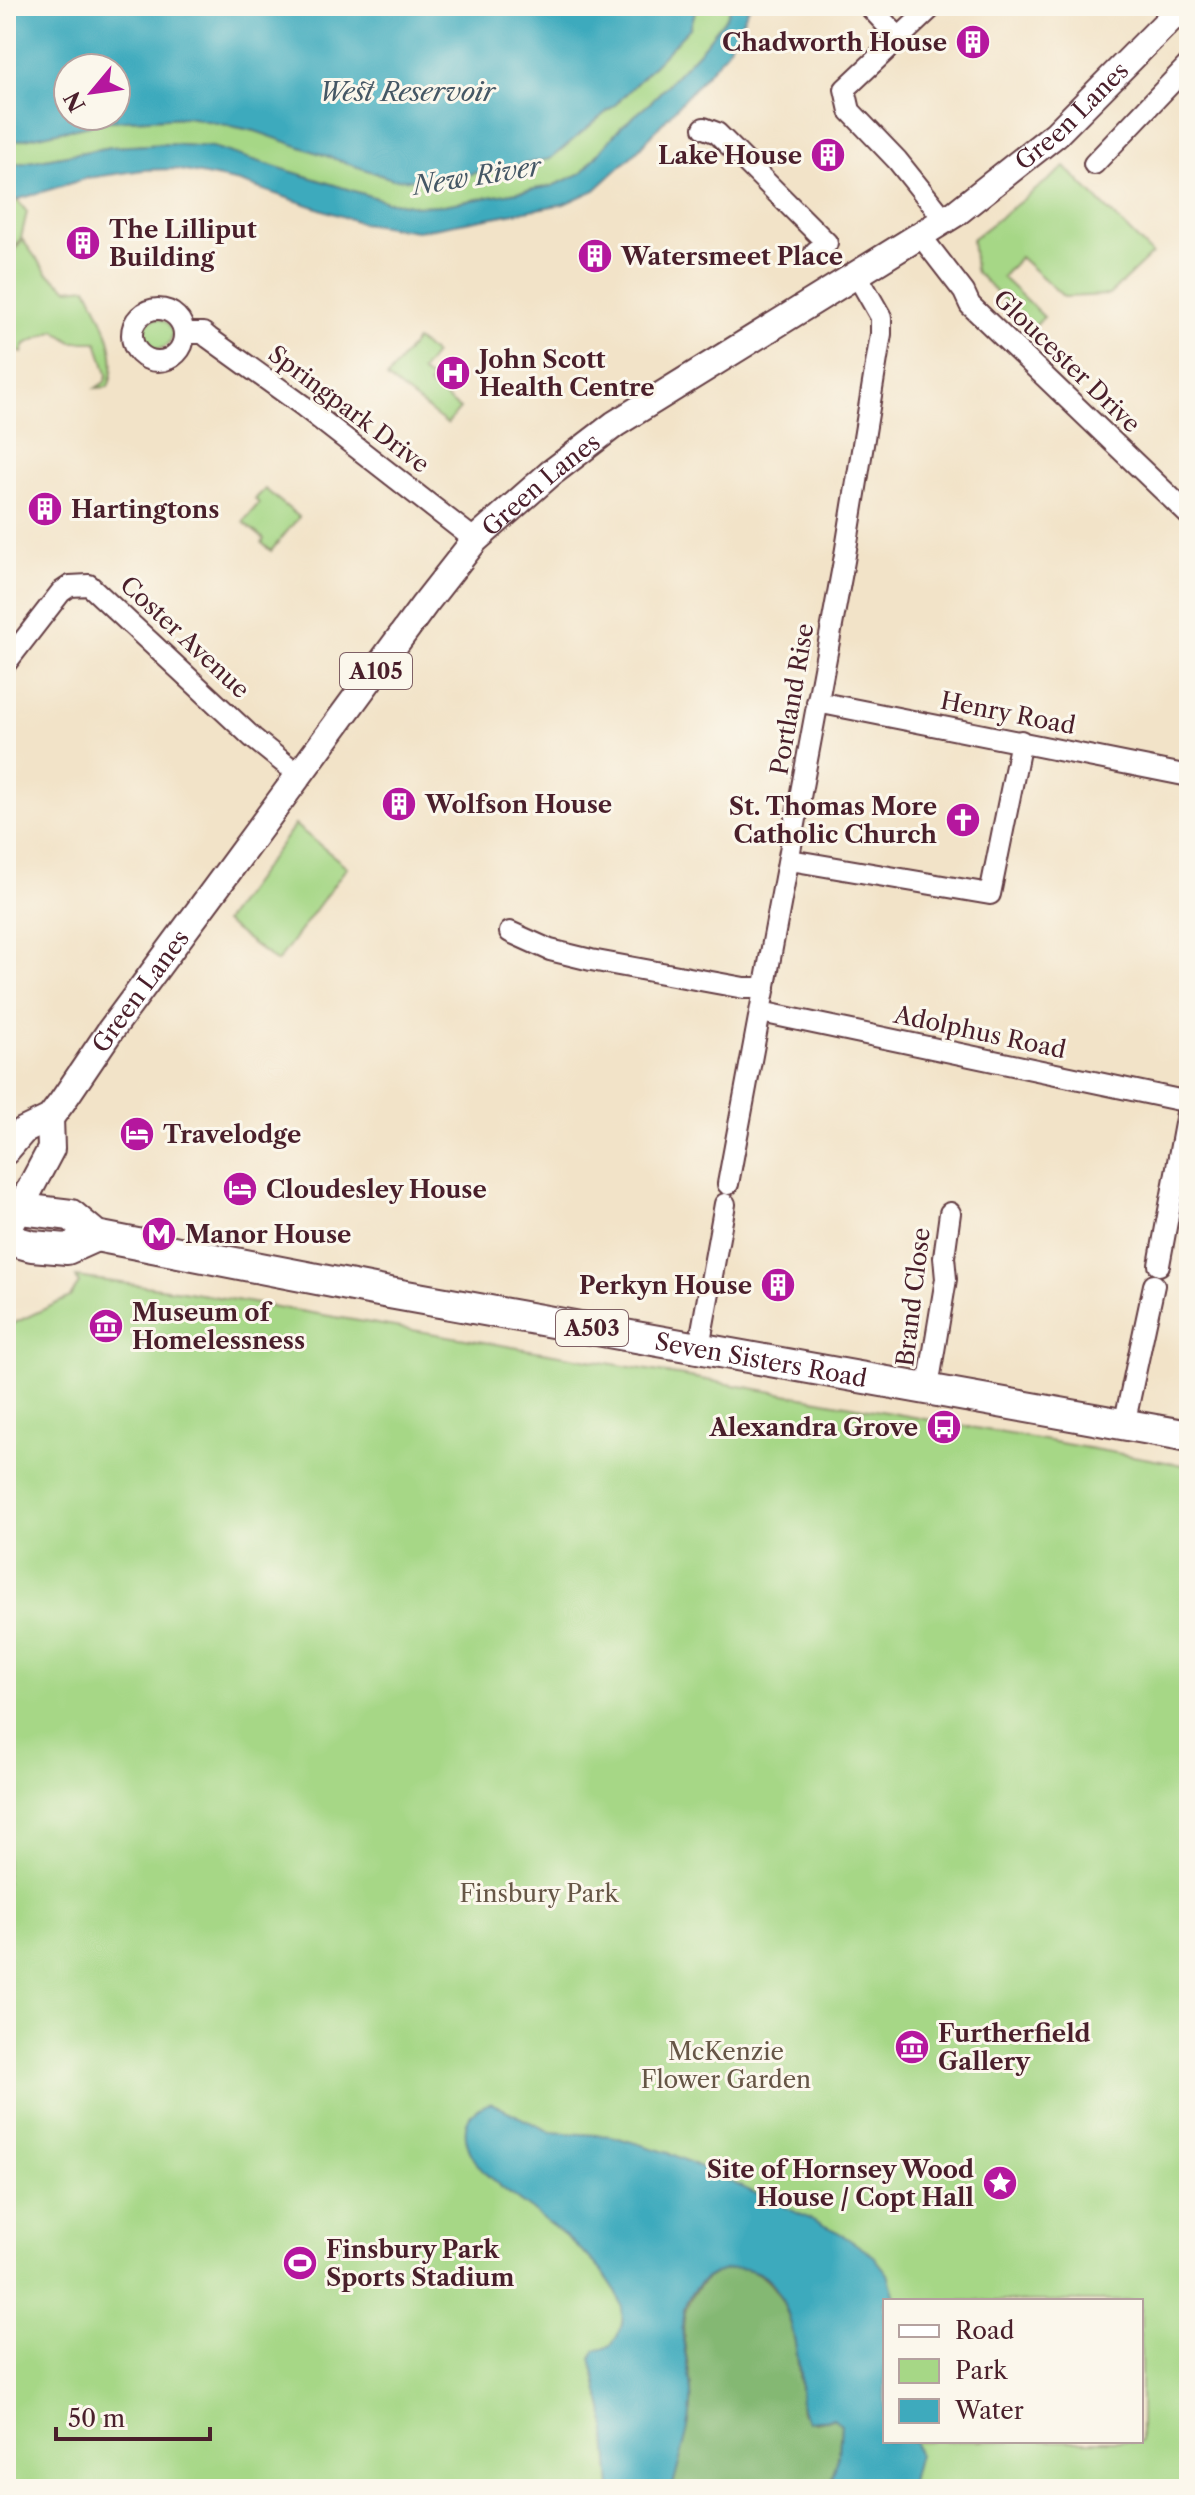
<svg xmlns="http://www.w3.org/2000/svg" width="1195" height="2495" font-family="'Libre Caslon Text',serif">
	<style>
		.green { fill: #a6d786; stroke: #787b58; stroke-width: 2; fill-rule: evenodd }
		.forest { fill: #84b873; stroke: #676c4f; stroke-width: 2 }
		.water { fill: #3eaabd; stroke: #446474; stroke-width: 2; fill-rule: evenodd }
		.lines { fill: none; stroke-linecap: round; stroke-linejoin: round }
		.minor-casing { stroke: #633c43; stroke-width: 24 }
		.major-casing { stroke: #633c43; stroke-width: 30 }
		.highway-casing { stroke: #633c43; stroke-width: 34 }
		.minor { stroke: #fff; stroke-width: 20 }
		.major { stroke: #fff; stroke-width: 26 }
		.highway { stroke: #fff; stroke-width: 30 }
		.labels { text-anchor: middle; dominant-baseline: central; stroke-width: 6; stroke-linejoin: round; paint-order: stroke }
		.shield { fill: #fbf7ec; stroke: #7f6065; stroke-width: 2 }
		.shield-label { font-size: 22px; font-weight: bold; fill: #4a1f2b }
		.poi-label { font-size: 24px; font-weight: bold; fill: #4a1f2b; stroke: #fbf7ec; text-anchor: start }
		.street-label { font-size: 24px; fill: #4a1f2b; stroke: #fbf7ec }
		.park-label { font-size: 24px; fill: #665646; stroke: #fbf7ec }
		.water-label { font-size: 26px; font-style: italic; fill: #455765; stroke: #fbf7ec }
	</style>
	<rect width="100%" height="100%" fill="#fbf7ec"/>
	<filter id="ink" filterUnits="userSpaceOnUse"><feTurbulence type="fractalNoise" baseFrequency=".0125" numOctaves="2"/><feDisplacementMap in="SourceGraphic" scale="16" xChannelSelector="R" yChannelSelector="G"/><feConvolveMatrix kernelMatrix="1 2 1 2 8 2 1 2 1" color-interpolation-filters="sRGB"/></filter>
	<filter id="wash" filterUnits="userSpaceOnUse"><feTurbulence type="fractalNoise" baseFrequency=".006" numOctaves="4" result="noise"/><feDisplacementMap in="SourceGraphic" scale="32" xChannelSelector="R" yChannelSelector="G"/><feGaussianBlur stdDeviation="1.8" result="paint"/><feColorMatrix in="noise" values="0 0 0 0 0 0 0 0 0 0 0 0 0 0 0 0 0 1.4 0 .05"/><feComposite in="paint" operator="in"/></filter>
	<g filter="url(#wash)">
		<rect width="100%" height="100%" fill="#f2e3c8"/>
		<!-- green -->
		<path class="green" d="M697 6H731L729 15 702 48 650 103 621 127 582 173 552 186 444 205 417 206 386 201 212 147 166 144 111 147 6 166V143L108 121 188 117 255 131 438 180 549 159 616 104 690 28Z
			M1065 167 1152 254 1109 295 1064 297 1020 257 1002 277 1044 317 1032 328 975 271 972 239Z
			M18 201 27 212 21 238 6 260V203Z
			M22 239 47 273 68 289 87 287C101 316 122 355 108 387L96 388 106 381 107 374 97 342H72L55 331 25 344 22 353 6 344V267Z
			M142 334a15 15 0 1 1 30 0a15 15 0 1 1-30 0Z
			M416 340 435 354 421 372 432 380 429 385 460 409 447 424 387 378Z
			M265 489 299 517 271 551 262 543 264 539 243 522 259 503 255 499Z
			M295 825 347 867 277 962 224 922Z
			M76 1277 182 1291 695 1378 1189 1466V2489H6V1327L70 1297 79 1283ZM885 2301H1141V2441H885Z"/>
		<!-- forest -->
		<path class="forest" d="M736 2267C797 2272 799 2365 801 2412L814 2422 833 2419 841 2425 839 2453 829 2489H672C678 2461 688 2433 691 2405 695 2366 669 2326 695 2291 705 2277 718 2270 736 2267Z"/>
		<!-- water -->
		<path class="water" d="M6 6H697L690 28 616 104 550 159 438 180 392 179 255 131 188 117 108 121 6 143ZM68 68H116V116H68Z
			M731 6H750L726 53 636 152 595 190 564 204 417 231 362 223 240 182 175 169 143 170 88 178 6 203V166L111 147 166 144 212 147 386 201 417 206 444 205 552 186 582 173 621 127 650 103 702 48 728 15Z
			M491 2103 551 2132 612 2136 672 2154 838 2232 874 2256 888 2274 896 2301H885V2441H915L918 2454 909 2489H829L839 2453 841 2425 833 2419 807 2421C798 2406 801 2391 800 2374 797 2349 790 2307 775 2287 750 2252 694 2270 684 2309 678 2337 690 2366 691 2394 693 2422 679 2461 672 2489H611L606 2423 591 2358 596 2350C611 2349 616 2341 621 2327 638 2272 520 2208 486 2174 463 2151 453 2113 491 2103Z"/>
	</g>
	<g filter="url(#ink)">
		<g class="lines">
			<!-- minor casing -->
			<g class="minor-casing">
				<path id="minor" d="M869 6 899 38
					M933 6 845 89 850 111 897 160 945 220
					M704 128 717 133 827 243 815 252
					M1094 164 1189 64
					M920 235 964 292 970 305 1189 515
					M132 335a26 26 0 1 1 52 0a26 26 0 1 1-52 0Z
					M185 333H203L209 338 302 405 475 540
					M6 663 61 592 70 586 89 585 253 738 299 775
					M817 702 1189 776
					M790 860 990 894 1021 741
					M510 932 550 950 591 960 744 988H765
					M761 1012 1189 1102
					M728 1184 844 561 881 334V317L857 275
					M1159 1265 1189 1102
					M699 1347 725 1204
					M928 1387 946 1279 944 1257 950 1213
					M1124 1425 1154 1285"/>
			</g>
			<!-- major casing -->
			<g class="major-casing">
				<g id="major">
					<path id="s1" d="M6 1151 23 1131 50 1118 62 1102 110 1031 227 873 424 605 475 540 551 473 615 424 956 213 1056 134 1183 6"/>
					<path d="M6 1234 51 1149 50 1118"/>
				</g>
			</g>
			<!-- highway casing -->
			<g class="highway-casing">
				<g id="highway">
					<path id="s2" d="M6 1202 21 1209 71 1215 96 1236 384 1292 1189 1436"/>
					<path d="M6 1239 32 1246 67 1249 96 1236"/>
				</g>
			</g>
			<!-- minor -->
			<use href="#minor" class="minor"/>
			<!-- major -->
			<use href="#major" class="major"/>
			<!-- highway -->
			<use href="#highway" class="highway"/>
		</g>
	</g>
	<!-- icons -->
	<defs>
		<g id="building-disc" transform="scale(1.8)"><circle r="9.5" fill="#b5179e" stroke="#fbf7ec"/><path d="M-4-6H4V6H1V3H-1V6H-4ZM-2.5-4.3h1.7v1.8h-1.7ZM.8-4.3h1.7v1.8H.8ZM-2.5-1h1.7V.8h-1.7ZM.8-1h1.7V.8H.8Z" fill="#fff"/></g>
		<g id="hospital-disc" transform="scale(1.8)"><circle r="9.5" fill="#b5179e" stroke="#fbf7ec"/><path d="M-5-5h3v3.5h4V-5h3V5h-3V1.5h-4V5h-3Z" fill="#fff"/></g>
		<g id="church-disc" transform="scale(1.8)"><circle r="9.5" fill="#b5179e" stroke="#fbf7ec"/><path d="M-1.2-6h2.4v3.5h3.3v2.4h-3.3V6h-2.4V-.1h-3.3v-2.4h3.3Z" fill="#fff"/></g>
		<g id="hotel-disc" transform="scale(1.8)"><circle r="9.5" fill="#b5179e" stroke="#fbf7ec"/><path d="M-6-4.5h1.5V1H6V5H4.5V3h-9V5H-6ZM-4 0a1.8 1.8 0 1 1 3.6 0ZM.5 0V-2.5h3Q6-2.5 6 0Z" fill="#fff"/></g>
		<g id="metro-disc" transform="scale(1.8)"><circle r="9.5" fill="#b5179e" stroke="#fbf7ec"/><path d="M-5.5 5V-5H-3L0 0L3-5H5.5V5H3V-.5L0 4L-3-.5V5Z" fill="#fff"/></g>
		<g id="museum-disc" transform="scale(1.8)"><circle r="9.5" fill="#b5179e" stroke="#fbf7ec"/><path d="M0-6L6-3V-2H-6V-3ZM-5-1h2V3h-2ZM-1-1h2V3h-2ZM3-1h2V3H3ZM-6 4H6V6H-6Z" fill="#fff"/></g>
		<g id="bus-disc" transform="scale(1.8)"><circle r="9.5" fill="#b5179e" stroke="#fbf7ec"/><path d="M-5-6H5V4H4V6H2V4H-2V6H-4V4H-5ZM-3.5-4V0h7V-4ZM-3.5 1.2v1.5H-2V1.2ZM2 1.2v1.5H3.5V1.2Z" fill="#fff"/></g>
		<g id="sight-disc" transform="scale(1.8)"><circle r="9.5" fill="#b5179e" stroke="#fbf7ec"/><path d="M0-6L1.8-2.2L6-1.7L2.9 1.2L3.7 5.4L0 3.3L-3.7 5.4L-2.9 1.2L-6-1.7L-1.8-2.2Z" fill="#fff"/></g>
		<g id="stadium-disc" transform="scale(1.8)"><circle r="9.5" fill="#b5179e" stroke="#fbf7ec"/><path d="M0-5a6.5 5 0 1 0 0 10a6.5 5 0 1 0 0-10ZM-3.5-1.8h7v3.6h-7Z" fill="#fff"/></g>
	</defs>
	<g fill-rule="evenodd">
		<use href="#building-disc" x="973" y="42"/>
		<use href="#building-disc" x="828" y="155"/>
		<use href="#building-disc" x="83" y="243"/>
		<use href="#building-disc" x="595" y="256"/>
		<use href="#hospital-disc" x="453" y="373"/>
		<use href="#building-disc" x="45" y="509"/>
		<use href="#building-disc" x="399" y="804"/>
		<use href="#church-disc" x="963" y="820"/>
		<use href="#hotel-disc" x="137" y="1134"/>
		<use href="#hotel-disc" x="240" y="1189"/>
		<use href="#metro-disc" x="159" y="1234"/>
		<use href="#building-disc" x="778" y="1285"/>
		<use href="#museum-disc" x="106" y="1326"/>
		<use href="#bus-disc" x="944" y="1427"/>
		<use href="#museum-disc" x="912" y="2047"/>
		<use href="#sight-disc" x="1000" y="2183"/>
		<use href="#stadium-disc" x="300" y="2263"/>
	</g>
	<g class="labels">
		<!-- shield labels -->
		<g class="shield">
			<rect x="340" y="653" width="72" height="36" rx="6"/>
			<rect x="556" y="1310" width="72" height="36" rx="6"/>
		</g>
		<g class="shield-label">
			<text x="376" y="671">A105</text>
			<text x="592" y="1328">A503</text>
		</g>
		<!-- poi labels -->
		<g class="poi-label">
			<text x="947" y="42" text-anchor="end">Chadworth House</text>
			<text x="802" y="155" text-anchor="end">Lake House</text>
			<text x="109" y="229">The Lilliput<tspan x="109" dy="28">Building</tspan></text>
			<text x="621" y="256">Watersmeet Place</text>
			<text x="479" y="359">John Scott<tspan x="479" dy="28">Health Centre</tspan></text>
			<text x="71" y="509">Hartingtons</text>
			<text x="425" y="804">Wolfson House</text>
			<text x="937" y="806" text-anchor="end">St. Thomas More<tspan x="937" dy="28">Catholic Church</tspan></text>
			<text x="163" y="1134">Travelodge</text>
			<text x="266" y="1189">Cloudesley House</text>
			<text x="185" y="1234">Manor House</text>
			<text x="752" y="1285" text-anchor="end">Perkyn House</text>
			<text x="132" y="1312">Museum of<tspan x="132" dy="28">Homelessness</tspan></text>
			<text x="918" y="1427" text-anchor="end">Alexandra Grove</text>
			<text x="938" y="2033">Furtherfield<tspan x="938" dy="28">Gallery</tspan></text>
			<text x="974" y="2169" text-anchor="end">Site of Hornsey Wood<tspan x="974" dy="28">House / Copt Hall</tspan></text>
			<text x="326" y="2249">Finsbury Park<tspan x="326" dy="28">Sports Stadium</tspan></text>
		</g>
		<!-- street labels -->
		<g class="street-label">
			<text stroke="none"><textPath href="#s1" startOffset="1508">Green Lanes</textPath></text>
			<text transform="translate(1067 361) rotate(44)">Gloucester Drive</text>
			<text transform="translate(349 409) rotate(37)">Springpark Drive</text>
			<text stroke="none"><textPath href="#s1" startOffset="860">Green Lanes</textPath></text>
			<text transform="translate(185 637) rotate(43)">Coster Avenue</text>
			<text transform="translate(792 699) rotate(-80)">Portland Rise</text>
			<text transform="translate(1008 713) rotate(11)">Henry Road</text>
			<text stroke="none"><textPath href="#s1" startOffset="212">Green Lanes</textPath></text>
			<text transform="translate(980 1032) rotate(12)">Adolphus Road</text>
			<text transform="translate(913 1297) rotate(-83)">Brand Close</text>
			<text stroke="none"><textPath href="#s2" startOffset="776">Seven Sisters Road</textPath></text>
		</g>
		<!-- park labels -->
		<g class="park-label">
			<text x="539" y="1893">Finsbury Park</text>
			<text x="726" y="2051">McKenzie<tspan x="726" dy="28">Flower Garden</tspan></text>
		</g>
		<!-- water labels -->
		<g class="water-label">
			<text x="407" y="92">West Reservoir</text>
			<text transform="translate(477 176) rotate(-9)">New River</text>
		</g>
	</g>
	<!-- margin -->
	<rect width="1195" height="2495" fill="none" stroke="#fbf7ec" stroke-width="32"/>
	<!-- legend -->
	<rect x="883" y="2299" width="260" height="144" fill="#fbf7ec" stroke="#b4a19f" stroke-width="2"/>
	<rect x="899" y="2325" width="40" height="12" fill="#ffffff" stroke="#b4a19f" stroke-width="2"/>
	<text x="955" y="2339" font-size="24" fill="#4a1f2b">Road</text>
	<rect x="899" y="2359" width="40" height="24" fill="#a6d786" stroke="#b4a19f" stroke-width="2"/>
	<text x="955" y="2379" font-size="24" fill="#4a1f2b">Park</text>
	<rect x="899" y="2399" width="40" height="24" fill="#3eaabd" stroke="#b4a19f" stroke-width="2"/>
	<text x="955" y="2419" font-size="24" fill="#4a1f2b">Water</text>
	<!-- north arrow -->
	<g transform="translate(92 92) rotate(241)"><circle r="38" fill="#fbf7ec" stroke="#b4a19f" stroke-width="2"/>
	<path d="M0-6L14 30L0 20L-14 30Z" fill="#b5179e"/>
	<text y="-12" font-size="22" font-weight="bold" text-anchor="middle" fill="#4a1f2b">N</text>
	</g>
	<!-- scale -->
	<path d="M56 2427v12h154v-12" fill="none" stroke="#4a1f2b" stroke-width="4"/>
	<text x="68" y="2427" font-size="24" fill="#4a1f2b" stroke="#fbf7ec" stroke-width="6" paint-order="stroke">50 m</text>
</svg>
